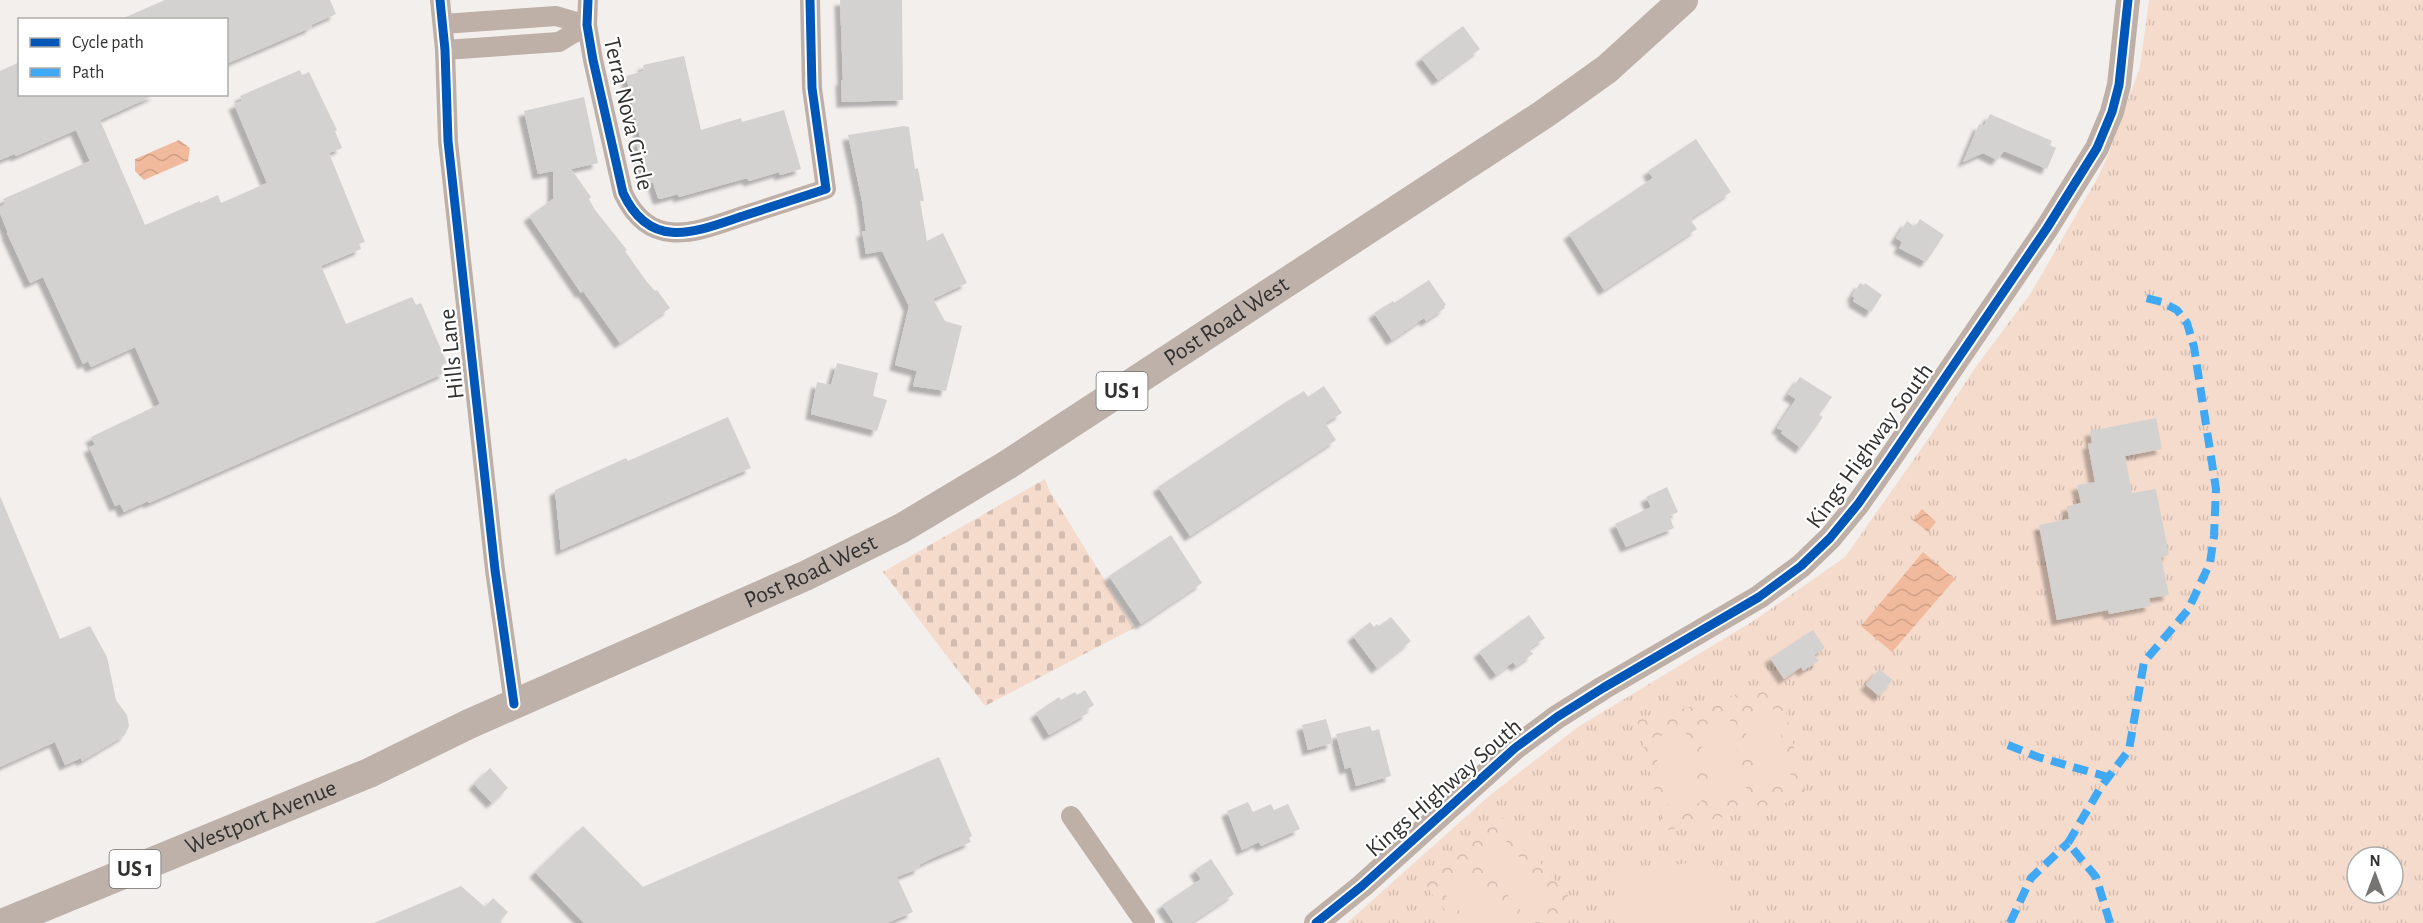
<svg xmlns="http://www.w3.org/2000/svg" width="2423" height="923" font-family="'Alegreya Sans',sans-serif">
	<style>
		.grass { fill: url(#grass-tufts); fill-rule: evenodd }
		.cemetery { fill: url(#cemetery-stones) }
		.park { fill: url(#park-crowns) }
		.garden { fill: #f5dbcc }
		.water { fill: url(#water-waves) }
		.building { fill: #d4d2d0; filter: url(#shadow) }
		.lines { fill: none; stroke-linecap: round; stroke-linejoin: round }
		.minor { stroke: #beafa7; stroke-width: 20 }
		.tertiary { stroke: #beafa7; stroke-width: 24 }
		.primary { stroke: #bdb1aa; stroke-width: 30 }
		.quiet { stroke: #3fa9f5; stroke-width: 8; stroke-dasharray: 15 8; stroke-linecap: butt }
		.cycleway-casing { stroke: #fff; stroke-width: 13 }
		.cycleway { stroke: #0057b8; stroke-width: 9 }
		.labels { text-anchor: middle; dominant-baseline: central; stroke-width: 4.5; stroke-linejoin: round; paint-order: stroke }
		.shield { fill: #fff; stroke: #706f6e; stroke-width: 1.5 }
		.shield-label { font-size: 22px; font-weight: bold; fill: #323130 }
		.street-label { font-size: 24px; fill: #323130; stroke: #fff }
	</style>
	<defs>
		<pattern id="grass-tufts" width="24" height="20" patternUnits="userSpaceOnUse" patternTransform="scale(1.5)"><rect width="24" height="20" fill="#f5dbcc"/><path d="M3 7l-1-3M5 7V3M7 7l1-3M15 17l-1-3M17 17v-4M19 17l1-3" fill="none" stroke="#d2bcb0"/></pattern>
		<pattern id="cemetery-stones" width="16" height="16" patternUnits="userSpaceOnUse" patternTransform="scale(1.5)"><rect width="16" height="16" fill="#f5dbcc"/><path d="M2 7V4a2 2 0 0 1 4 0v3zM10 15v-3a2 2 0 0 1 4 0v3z" fill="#d2bcb0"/></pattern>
		<pattern id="park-crowns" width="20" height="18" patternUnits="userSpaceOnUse" patternTransform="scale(1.5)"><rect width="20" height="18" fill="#f5dbcc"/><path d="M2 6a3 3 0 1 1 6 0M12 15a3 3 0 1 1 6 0" fill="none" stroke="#d2bcb0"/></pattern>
		<pattern id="water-waves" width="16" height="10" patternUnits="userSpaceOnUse" patternTransform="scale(1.5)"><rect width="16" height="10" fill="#f1ba9c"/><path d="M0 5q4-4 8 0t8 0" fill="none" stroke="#cfa087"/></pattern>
		<filter id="shadow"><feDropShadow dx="-5.5" dy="5.5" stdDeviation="1.5" flood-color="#0004"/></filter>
	</defs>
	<rect width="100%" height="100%" fill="#f2efed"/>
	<!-- grass -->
	<path class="grass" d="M2149 0H2423V923H1347L1489 796 1578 727 1755 620 1845 557 1931 435 1975 368 2031 293 2098 177 2109 153 2140 67ZM2357 857H2393V893H2357Z"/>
	<!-- cemetery -->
	<path class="cemetery" d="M1045 479 1049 490 1134 628 985 706 883 572Z"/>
	<!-- park -->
	<path class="park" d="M1780 686 1806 798 1664 831 1637 719Z
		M1501 816 1574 903 1550 923H1456L1422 882Z"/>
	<!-- garden -->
	<path class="garden" d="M1775 709 1792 781 1759 789 1742 717Z
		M1730 720 1747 791 1714 799 1697 727Z
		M1685 730 1702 802 1669 810 1652 738Z
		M1504 839 1552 895 1526 917 1479 861Z
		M1708 860 1722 871 1726 923H1621L1617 883 1626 872Z
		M1468 869 1514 923H1470L1442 891Z"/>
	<!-- water -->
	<path class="water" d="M179 140 190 148 188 161 144 180 135 171V159Z
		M1922 509 1936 522 1928 532 1913 520Z
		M1923 552 1955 579 1892 652 1861 626Z"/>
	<!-- building -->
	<path class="building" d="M165 0H330L336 14 311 25 312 27 226 64V20H119Z
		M840 0H902L903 100 842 102 841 80H843Z
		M1463 26 1480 49 1438 80 1421 58Z
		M684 56 701 130 741 118 742 122 784 110 801 169 780 175 779 172 749 181 747 178 679 197 678 194 660 199 658 198 653 182 647 183 636 142 641 141 626 76 644 71 643 65Z
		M20 62V94H157L100 120 145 225 200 201V203L218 195 221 203 267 183 234 104 242 101 240 96 300 70 302 75 309 72 337 130 335 131 342 148 329 153 365 242 359 244 361 249 321 266 346 324 412 297 416 305 421 303 447 363 442 365 445 373 149 503 148 501 124 512 120 504 115 506 89 447 95 445 91 437 160 404 135 347 91 367 88 361 83 364 43 277 30 283 7 233H8L0 213V207L5 204 3 199 90 161 76 130 16 156 15 154 0 160V71Z
		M584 97 598 163 571 169 591 197 589 199 595 210 627 250 625 251 647 282 655 291 657 290 670 308 620 343 583 291 581 293 529 216 553 199V171L538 174 524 111Z
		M1990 114 2052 141 2050 145 2056 148 2047 169 2004 151 1997 160 1983 153 1963 162 1979 124 1984 126Z
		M904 126 909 127 915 169 918 168 924 201H920L927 241 943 233 967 283 933 299 945 321 962 326 946 391 913 386 917 371 895 365 909 306 882 251 866 254 862 231H866L862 201 848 135Z
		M1696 139 1731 192 1690 219 1697 229 1604 290 1569 234 1653 178 1648 171Z
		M1920 219 1944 235 1926 262 1899 248 1902 242 1896 238 1907 221 1915 227Z
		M1429 280 1446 305 1444 306 1445 308 1426 321 1424 318 1392 340 1374 313 1393 301 1394 303Z
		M1860 283 1864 285 1865 283 1882 295 1871 312 1853 301 1855 298 1852 296Z
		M837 363 878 373 873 396 887 400 877 431 811 414 817 382 831 385Z
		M1800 377 1832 397 1819 415 1823 417 1801 448 1781 433 1783 431 1777 428 1796 399 1788 394Z
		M1324 386 1342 413 1325 423 1336 440 1190 536 1158 487 1286 402 1304 391 1308 397Z
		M728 417 751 468 561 550 555 490 626 458 628 461Z
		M2156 418 2162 449 2125 456 2132 493 2156 489 2169 555 2161 557 2169 595 2149 598 2151 606 2109 614 2108 610 2057 620 2039 525 2069 519 2067 506 2081 503 2077 485 2095 482 2088 444 2092 443 2090 431Z
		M1667 487 1678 512 1669 516 1674 528 1626 547 1615 524 1651 507 1646 497Z
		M0 496 60 639 90 626 107 657 116 700 127 715 129 726 125 735 82 761 81 758 65 765 55 742 0 767Z
		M1171 535 1202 583 1141 624 1109 576Z
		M1529 615 1545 638 1529 649 1533 654 1516 666 1513 662 1496 675 1479 652Z
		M1391 617 1411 641 1377 668 1353 636 1370 622 1374 627 1377 624 1379 626Z
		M1813 630 1825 648 1814 655 1819 661 1803 671 1801 667 1784 679 1770 658Z
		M1879 669 1893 680 1879 696 1866 685Z
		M1085 690 1094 705 1086 710 1088 713 1049 735 1036 713 1059 697 1061 700 1075 692 1077 695Z
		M1326 719 1333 743 1308 750 1302 725Z
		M1370 726 1372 731 1379 729 1391 776 1356 786 1351 767 1345 769 1336 734Z
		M939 757 972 836 969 838 971 842 933 858 919 865 920 868 897 877 913 912 887 923H584L535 872 583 826 643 887Z
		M490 768 508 788 492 803 474 784Z
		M1248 802 1253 812 1271 804 1274 810 1288 804 1300 829 1261 846 1259 842 1242 850 1227 811Z
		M1211 859 1234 894 1191 923H1174L1162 905 1201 879 1195 870Z
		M461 886 485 907 493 898 508 912 500 921 502 923H374Z"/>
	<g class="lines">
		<!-- minor -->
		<path class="minor" d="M440 0 445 50 448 141 495 570 514 704
			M588 0 587 25 593 60 623 193C651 253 698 231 746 215 773 206 799 198 826 189L812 88 810 0
			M443 24 556 16 587 25 559 42 445 50
			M1071 816 1145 923"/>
		<!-- tertiary -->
		<path class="tertiary" d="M1316 923 1362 886 1515 748 1557 717 1603 688 1759 597 1801 566 1830 538 1858 504 1889 460 2047 228 2097 148 2112 112 2119 85 2128 0"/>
		<!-- primary -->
		<path class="primary" id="s1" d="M4 923 369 773 469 724 805 576 902 528 1007 465 1544 114 1607 69 1683 0"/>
		<!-- quiet -->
		<path class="quiet" d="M2008 745 2038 757 2108 777
			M2010 923 2031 878 2068 843
			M2110 923 2096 877 2068 843 2101 787 2129 750 2144 662 2188 610 2210 563 2214 536 2216 489 2194 347 2187 323 2177 310 2162 302 2146 298"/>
		<!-- cycleway casing -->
		<g class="cycleway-casing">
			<path id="cycleway" d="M440 0 445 50 448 141 495 570 514 704
				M588 0 587 25 593 60 623 193C651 253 698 231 746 215 773 206 799 198 826 189L812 88 810 0
				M1316 923 1362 886 1515 748 1557 717 1603 688 1759 597 1801 566 1830 538 1858 504 1889 460 2047 228 2097 148 2112 112 2119 85 2128 0"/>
		</g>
		<!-- cycleway -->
		<use href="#cycleway" class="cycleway"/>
	</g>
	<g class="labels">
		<!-- shield labels -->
		<g class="shield">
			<rect x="1096.5" y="372" width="51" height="38" rx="4.5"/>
			<rect x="109.5" y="850" width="51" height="38" rx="4.5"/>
		</g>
		<g class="shield-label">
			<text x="1122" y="391">US 1</text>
			<text x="135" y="869">US 1</text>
		</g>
		<!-- street labels -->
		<g class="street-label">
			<text transform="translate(628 114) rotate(77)">Terra Nova Circle</text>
			<text stroke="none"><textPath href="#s1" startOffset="1366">Post Road West</textPath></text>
			<text transform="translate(452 354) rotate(-96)">Hills Lane</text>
			<text transform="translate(1870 446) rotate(-54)">Kings Highway South</text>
			<text stroke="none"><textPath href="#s1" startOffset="880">Post Road West</textPath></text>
			<text transform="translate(1444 788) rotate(-41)">Kings Highway South</text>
			<text stroke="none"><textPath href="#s1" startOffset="278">Westport Avenue</textPath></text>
		</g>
	</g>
	<!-- legend -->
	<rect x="18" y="18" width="210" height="78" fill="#ffffff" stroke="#adadac" stroke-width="1.5"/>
	<rect x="30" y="38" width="30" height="9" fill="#0057b8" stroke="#adadac" stroke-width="1.5"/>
	<text x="72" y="48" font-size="18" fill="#323130">Cycle path</text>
	<rect x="30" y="68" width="30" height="9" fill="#3fa9f5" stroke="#adadac" stroke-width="1.5"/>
	<text x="72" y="78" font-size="18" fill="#323130">Path</text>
	<!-- north arrow -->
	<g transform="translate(2375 875)"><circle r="28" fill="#ffffff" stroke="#adadac" stroke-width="1.5"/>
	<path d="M0-4.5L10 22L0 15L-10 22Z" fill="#757472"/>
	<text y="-9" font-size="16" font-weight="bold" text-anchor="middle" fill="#323130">N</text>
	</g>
</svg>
